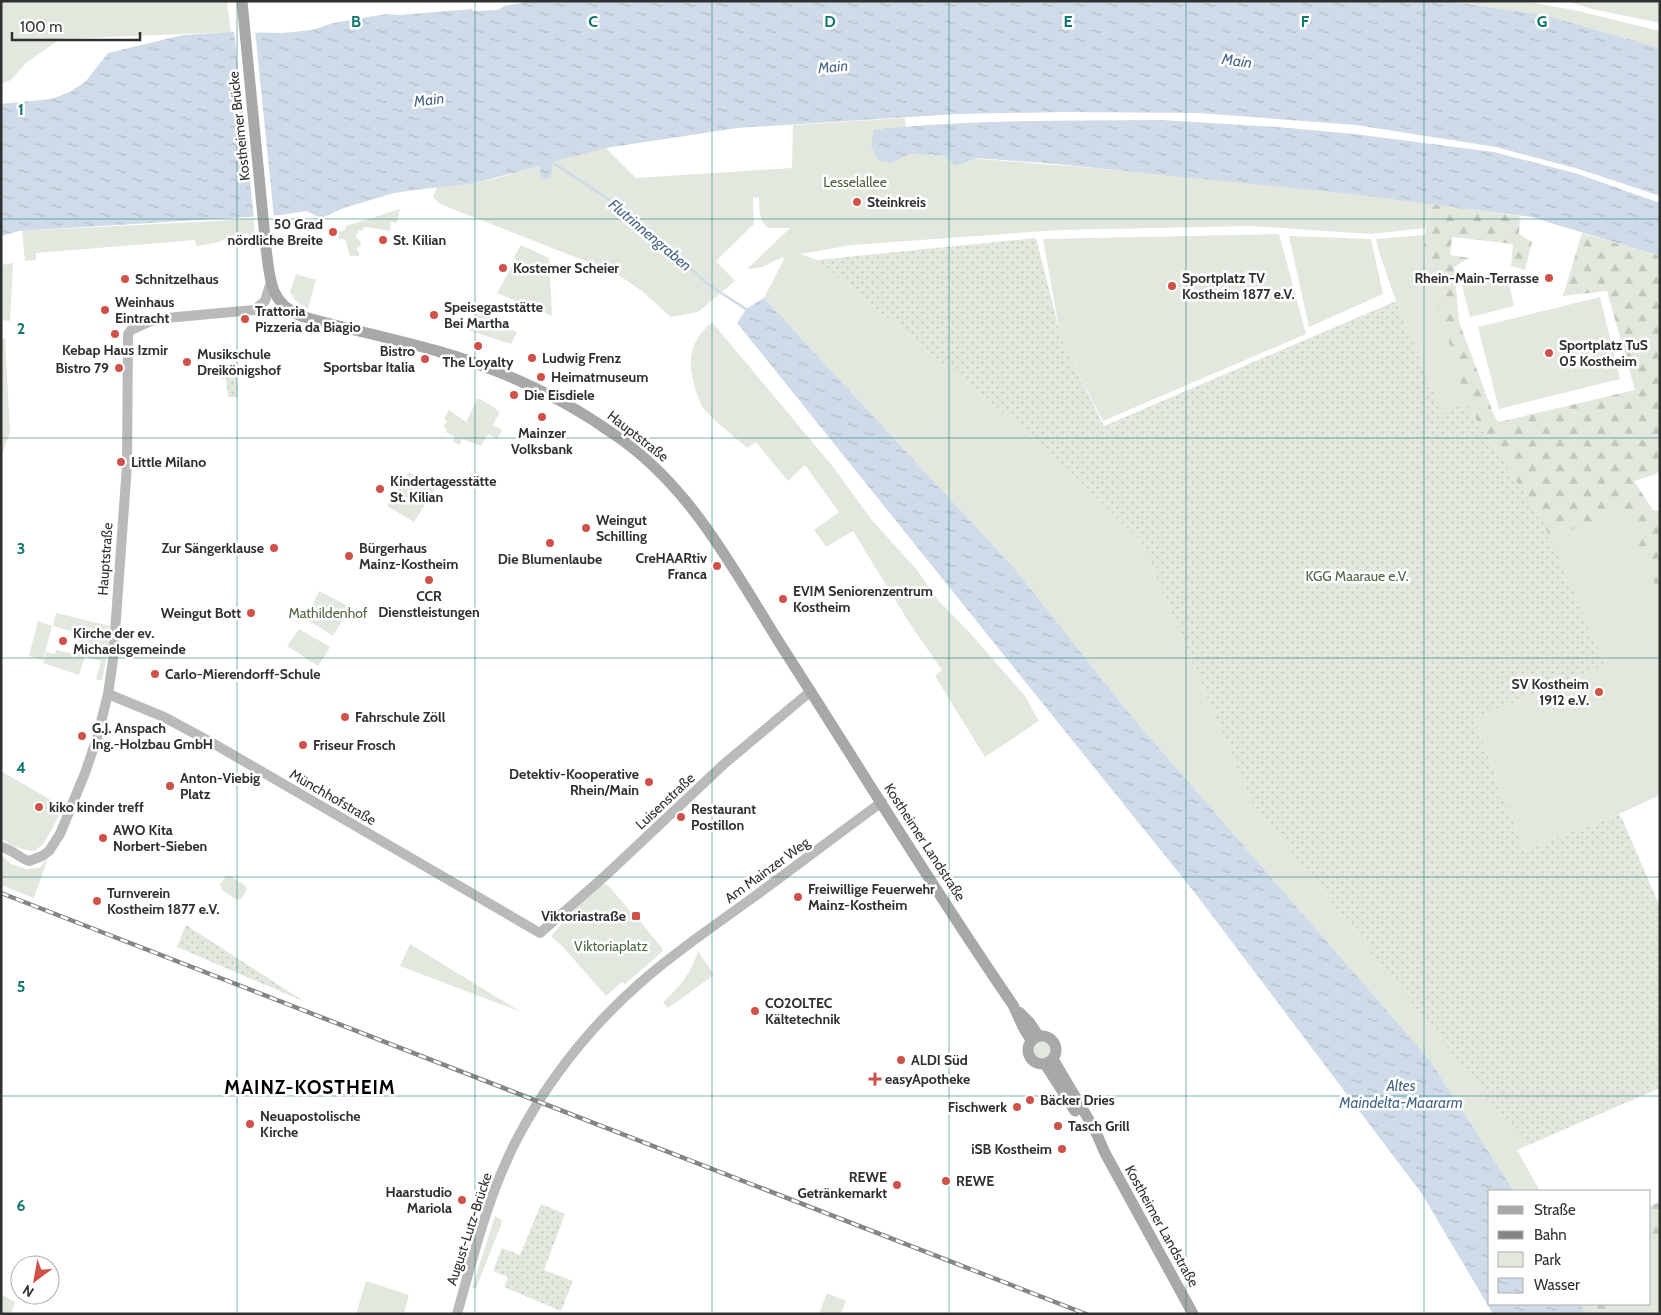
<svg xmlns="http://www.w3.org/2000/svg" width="1661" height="1315" font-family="Cabin,sans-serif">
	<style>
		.green { fill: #e2e8dd }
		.forest { fill: url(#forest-firs) }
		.garden { fill: url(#garden-dots) }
		.water { fill: url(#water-ripples) }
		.pier { fill: #fff }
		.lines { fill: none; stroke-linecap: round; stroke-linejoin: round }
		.stream { stroke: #cfdbe8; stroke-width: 2.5 }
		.secondary { stroke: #bababa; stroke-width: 10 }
		.primary { stroke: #a8a8a8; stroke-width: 11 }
		.rail-casing { stroke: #858585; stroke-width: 4.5 }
		.rail { stroke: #fff; stroke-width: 2.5; stroke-dasharray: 8; stroke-linecap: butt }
		.grid { fill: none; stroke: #0f766e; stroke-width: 1; stroke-opacity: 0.55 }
		.poi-dot { fill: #d0514a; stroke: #fff; stroke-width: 2 }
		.labels { text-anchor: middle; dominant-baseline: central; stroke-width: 5; stroke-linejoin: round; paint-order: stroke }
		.street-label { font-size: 14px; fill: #303030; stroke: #fff }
		.park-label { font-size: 14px; fill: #4f6743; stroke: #fff }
		.poi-label { font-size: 14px; font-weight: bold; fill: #303030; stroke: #fff; text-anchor: start }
		.water-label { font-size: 15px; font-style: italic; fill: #486788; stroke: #fff }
		.district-label { font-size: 19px; font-weight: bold; letter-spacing: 1px; fill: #000; stroke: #fff }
		.grid-label { font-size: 16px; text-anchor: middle; font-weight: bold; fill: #0f766e; stroke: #fff; stroke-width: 5; stroke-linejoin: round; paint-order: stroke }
	</style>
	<defs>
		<pattern id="forest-firs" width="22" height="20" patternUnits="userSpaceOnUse" patternTransform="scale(1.25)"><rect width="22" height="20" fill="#e2e8dd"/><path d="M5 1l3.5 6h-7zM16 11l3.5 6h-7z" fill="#c2c7be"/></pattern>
		<pattern id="garden-dots" width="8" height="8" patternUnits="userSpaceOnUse" patternTransform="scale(1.25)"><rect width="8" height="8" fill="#e2e8dd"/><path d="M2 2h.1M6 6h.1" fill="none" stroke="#c2c7be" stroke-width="1.8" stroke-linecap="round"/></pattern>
		<pattern id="water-ripples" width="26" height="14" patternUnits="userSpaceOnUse" patternTransform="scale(1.25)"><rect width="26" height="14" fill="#cfdbe8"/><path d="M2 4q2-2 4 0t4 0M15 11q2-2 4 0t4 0" fill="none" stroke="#b2bcc7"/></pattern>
	</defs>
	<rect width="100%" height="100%" fill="#fff"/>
	<!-- green -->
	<path class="green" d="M1 1H227L231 32 60 39 26 63 11 80 1 84Z
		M1448 1H1522L1574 10 1660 31V48L1544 15Z
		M1566 1H1660V23L1592 9Z
		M905 118 910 154C1084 166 1258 182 1431 204L1426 228 1371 234 1250 226 1059 230 852 245 800 254 817 260 1048 450 1141 541 1251 801 1526 1146 1517 1150 1540 1191H1514L1429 1059 1132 717 1015 569 764 298 785 257 774 261 763 267 747 269 790 228H768C758 221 760 209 759 197L753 198 754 224 716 261 735 281 698 312 671 317 642 291 620 276 608 270 440 204 433 197 437 187 470 184 497 178 595 150 606 148 636 178 792 168 793 125Z
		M400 209 397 223 391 222 390 231 364 227 363 230 358 231 356 237 361 242 360 246 356 249 359 252V256H350L345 239H339L338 232 345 230 346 226Z
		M254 219 255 239C242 228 234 235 221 241 213 244 204 245 196 246L195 240 36 253V260L25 261 22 231Z
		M1279 234 1306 334 1103 421 1061 340 1043 239Z
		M1425 235 1424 253 1466 404 1442 414 1396 301 1379 252 1376 239Z
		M1289 236 1371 239 1383 294 1309 327Z
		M521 245 549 258 552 316 497 293 516 259 514 257Z
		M13 263 10 321 1 320V265Z
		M296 274 316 280 308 309 295 300 290 292Z
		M1507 275 1514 306 1470 317 1462 285Z
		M1600 297 1620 379 1499 409 1478 327Z
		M477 310 493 318 492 322 517 332 511 344 468 330Z
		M712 322 834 468 871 519 917 570 938 600 970 633 1025 696 1039 721 985 757 935 676 942 670 910 624 853 531 826 547 814 530 839 512 805 465 788 481 756 442 747 448C735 437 714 421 704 409 700 404 697 395 695 388 687 360 689 342 712 322Z
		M1 338H5L10 432 1 457Z
		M478 398 497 409 496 410 500 412 493 425 502 430 497 439 488 434 481 446 462 439 460 445 453 442 455 437 446 432 447 429 443 427 447 421 444 419 449 410 466 422Z
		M409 472 436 487 414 522 387 506Z
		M1633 495 1660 559V795L1619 814 1524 850 1474 719 1605 665 1547 533Z
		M319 591 350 607 333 636 306 619Z
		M56 613 110 626 109 645 102 681 96 679 101 661 85 657 79 675 43 663 46 652 55 654 56 650 76 654 80 634 53 626Z
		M38 621 52 626 43 660 29 656Z
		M299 629 330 647 318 666 287 646Z
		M1 771 51 800 65 805 44 843 35 851C21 850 12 846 1 838Z
		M1 855 11 864 26 869 39 868 48 858 34 898 1 885Z
		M226 876H231L246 886 247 889 242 898 237 900 222 890 220 884Z
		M600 884 608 885 631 912 630 914 632 916 634 914 662 948 663 951 625 984 622 982 606 996 563 947 551 936 596 886Z
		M410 944 521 1012 400 966Z
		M698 951 714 975 668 1008 663 1002C679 988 692 972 698 951Z
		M1032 1050a10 10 0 1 1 20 0a10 10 0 1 1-20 0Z
		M495 1216 502 1220 501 1225 476 1288H472Z
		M1660 1240V1314H1613L1611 1304H1650V1247Z
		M366 1281 409 1295 404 1314H356Z
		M827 1293 846 1301 841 1314H819Z
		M1 1294 15 1302 11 1314H1Z"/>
	<!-- forest -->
	<path class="forest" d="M1431 204 1520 216 1519 234 1532 242 1525 270 1511 266 1513 244 1452 237 1450 255 1469 258 1454 267 1459 322 1495 418 1499 422 1635 390 1607 291 1563 296 1582 233 1660 256V469L1656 474 1634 481 1653 510 1660 511V596L1622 508 1550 539 1542 520 1466 404 1424 253 1425 235Z
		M1660 1202V1240L1650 1247V1206Z
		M1580 1304H1611L1613 1314H1586Z"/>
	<!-- garden -->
	<path class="garden" d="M1036 238 1062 341 1104 426 1396 301 1442 413 1466 404 1542 520 1605 665 1474 719 1524 850 1619 814 1623 821 1660 907V1088L1526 1146 1524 1144 1251 801 1141 541 1048 450 817 260Z
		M221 367 237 370 238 397H228L226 379H222L221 371 197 373V370Z
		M186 925 305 1002 177 947Z
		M541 1204 565 1214 544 1270 573 1281 561 1311 504 1287 508 1277 493 1271 502 1248 520 1255Z"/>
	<!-- water -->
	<path class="water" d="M531 1H1448L1544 15 1660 48V196L1579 169 1496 147 1356 125 1199 113 1063 112 957 114 737 128 606 148 552 162V173L548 179H541L540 166 470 184 414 190 394 193 344 208 321 218 306 211 281 215 20 231 1 236V104L51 99 70 92 86 81 108 53 183 35 231 32 284 33 312 30 333 23 386 14 399 15 472 9 473 11 498 10 504 6Z
		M1161 120 1278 127 1354 134 1494 152 1578 174 1660 203V256L1531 217 1350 194 1046 163 975 158 957 166 944 156 909 154 891 163 879 160 871 147 874 130C969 119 1066 121 1161 120Z
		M764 298 1015 569 1132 717 1429 1059 1514 1191H1490V1304H1580L1586 1314H1493L1422 1194 1195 893 737 323 746 309Z"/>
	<!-- pier -->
	<path class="pier" d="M234 30H255L274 218 254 219Z"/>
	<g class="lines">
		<!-- stream -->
		<path class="stream" d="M552 162 626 211 709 285 746 309"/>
		<!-- secondary -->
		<path class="secondary" d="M254 310 265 301 271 282
			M108 694 164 717 216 745 540 933 606 875 724 764 811 691
			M1 847C12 849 19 858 29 861L42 856 49 851 60 834 85 773 97 738 108 694 113 660 127 465 128 334 131 330 149 322 166 318 254 310 276 313H292
			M457 1314C474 1254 488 1195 517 1139 548 1080 590 1027 640 983 675 952 714 926 751 899 795 867 838 834 882 802"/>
		<!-- primary -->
		<path class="primary" d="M242 1 266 248C270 278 269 303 301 316 367 335 437 346 501 373 541 389 580 410 615 435 693 488 735 573 784 650 860 768 933 889 1013 1005L1023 1027 1031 1040
			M1019 1012 1030 1023 1038 1035
			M1028 1050a14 14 0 1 1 28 0a14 14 0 1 1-28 0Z
			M1053 1059 1095 1130 1105 1153 1193 1314
			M1045 1064 1075 1111"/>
		<!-- rail casing -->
		<g class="rail-casing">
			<path id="rail" d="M1 893 1086 1314"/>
		</g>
		<!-- rail -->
		<use href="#rail" class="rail"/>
	</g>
	<!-- grid -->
	<path class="grid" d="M237 1V1314M475 1V1314M712 1V1314M949 1V1314M1186 1V1314M1424 1V1314M1 219H1660M1 438H1660M1 658H1660M1 877H1660M1 1096H1660"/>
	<!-- markers -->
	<g class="poi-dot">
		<circle cx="857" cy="202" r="5"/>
		<circle cx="333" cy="232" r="5"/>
		<circle cx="383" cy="240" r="5"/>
		<circle cx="503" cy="268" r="5"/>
		<circle cx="1549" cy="278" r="5"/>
		<circle cx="125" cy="279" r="5"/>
		<circle cx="1172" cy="286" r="5"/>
		<circle cx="105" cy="310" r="5"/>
		<circle cx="434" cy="315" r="5"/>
		<circle cx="245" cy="319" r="5"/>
		<circle cx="115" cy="334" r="5"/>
		<circle cx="478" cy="346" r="5"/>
		<circle cx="1549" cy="353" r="5"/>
		<circle cx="532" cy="358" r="5"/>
		<circle cx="425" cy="359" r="5"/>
		<circle cx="187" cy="362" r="5"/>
		<circle cx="119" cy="368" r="5"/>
		<circle cx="541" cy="377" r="5"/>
		<circle cx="514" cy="395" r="5"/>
		<circle cx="542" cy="417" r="5"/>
		<circle cx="121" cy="462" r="5"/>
		<circle cx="380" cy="489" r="5"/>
		<circle cx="586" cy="528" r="5"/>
		<circle cx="550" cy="543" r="5"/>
		<circle cx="274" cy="548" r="5"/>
		<circle cx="349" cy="556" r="5"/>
		<circle cx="717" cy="566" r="5"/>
		<circle cx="429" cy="580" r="5"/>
		<circle cx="783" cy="599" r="5"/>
		<circle cx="251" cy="613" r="5"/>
		<circle cx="63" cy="641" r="5"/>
		<circle cx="155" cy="674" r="5"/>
		<circle cx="1599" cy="692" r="5"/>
		<circle cx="345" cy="717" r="5"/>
		<circle cx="82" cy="736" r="5"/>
		<circle cx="303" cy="745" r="5"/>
		<circle cx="649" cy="782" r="5"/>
		<circle cx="170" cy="786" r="5"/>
		<circle cx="39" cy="807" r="5"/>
		<circle cx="681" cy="817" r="5"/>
		<circle cx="103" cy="838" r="5"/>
		<circle cx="798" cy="897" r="5"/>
		<circle cx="97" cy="901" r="5"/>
		<rect x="631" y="911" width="10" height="10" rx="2.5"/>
		<circle cx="755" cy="1011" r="5"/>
		<circle cx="901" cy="1060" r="5"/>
		<path d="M872.5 1071.5h5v5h5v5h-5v5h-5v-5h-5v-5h5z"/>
		<circle cx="1030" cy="1100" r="5"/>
		<circle cx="1017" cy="1107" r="5"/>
		<circle cx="250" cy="1124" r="5"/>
		<circle cx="1058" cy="1126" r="5"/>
		<circle cx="1062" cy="1149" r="5"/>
		<circle cx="946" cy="1181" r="5"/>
		<circle cx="897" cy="1185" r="5"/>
		<circle cx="462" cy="1200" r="5"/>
	</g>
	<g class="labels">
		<!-- street labels -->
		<g class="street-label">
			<text transform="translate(239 126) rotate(-96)">Kostheimer Brücke</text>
			<text transform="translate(638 436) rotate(38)">Hauptstraße</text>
			<text transform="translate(105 559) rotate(-86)">Hauptstraße</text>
			<text transform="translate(333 797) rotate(30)">Münchhofstraße</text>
			<text transform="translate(665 801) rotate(-43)">Luisenstraße</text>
			<text transform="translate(925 842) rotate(57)">Kostheimer Landstraße</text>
			<text transform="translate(767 870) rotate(-36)">Am Mainzer Weg</text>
			<text transform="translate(1162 1226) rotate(61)">Kostheimer Landstraße</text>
			<text transform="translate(469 1229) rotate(-72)">August-Lutz-Brücke</text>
		</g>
		<!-- park labels -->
		<g class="park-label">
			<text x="855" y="182">Lesselallee</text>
			<text x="1357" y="576">KGG Maaraue e.V.</text>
			<text x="328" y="613">Mathildenhof</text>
			<text x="611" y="946">Viktoriaplatz</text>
		</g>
		<!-- poi labels -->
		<g class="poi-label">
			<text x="867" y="202">Steinkreis</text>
			<text x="323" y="224" text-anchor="end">50 Grad<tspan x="323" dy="16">nördliche Breite</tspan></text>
			<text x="393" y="240">St. Kilian</text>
			<text x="513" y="268">Kostemer Scheier</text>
			<text x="1182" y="278">Sportplatz TV<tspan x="1182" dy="16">Kostheim 1877 e.V.</tspan></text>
			<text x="1539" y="278" text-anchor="end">Rhein-Main-Terrasse</text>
			<text x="135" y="279">Schnitzelhaus</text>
			<text x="115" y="302">Weinhaus<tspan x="115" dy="16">Eintracht</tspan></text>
			<text x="444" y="307">Speisegaststätte<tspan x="444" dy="16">Bei Martha</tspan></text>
			<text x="255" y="311">Trattoria<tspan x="255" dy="16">Pizzeria da Biagio</tspan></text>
			<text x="1559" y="345">Sportplatz TuS<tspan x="1559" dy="16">05 Kostheim</tspan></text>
			<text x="115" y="350" text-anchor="middle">Kebap Haus Izmir</text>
			<text x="415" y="351" text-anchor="end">Bistro<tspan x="415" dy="16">Sportsbar Italia</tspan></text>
			<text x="197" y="354">Musikschule<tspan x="197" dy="16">Dreikönigshof</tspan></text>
			<text x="542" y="358">Ludwig Frenz</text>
			<text x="478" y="362" text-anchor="middle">The Loyalty</text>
			<text x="109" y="368" text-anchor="end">Bistro 79</text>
			<text x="551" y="377">Heimatmuseum</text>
			<text x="524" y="395">Die Eisdiele</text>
			<text x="542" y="433" text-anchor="middle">Mainzer<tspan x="542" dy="16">Volksbank</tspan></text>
			<text x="131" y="462">Little Milano</text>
			<text x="390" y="481">Kindertagesstätte<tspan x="390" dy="16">St. Kilian</tspan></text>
			<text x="596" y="520">Weingut<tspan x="596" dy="16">Schilling</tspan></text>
			<text x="264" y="548" text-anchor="end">Zur Sängerklause</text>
			<text x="359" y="548">Bürgerhaus<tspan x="359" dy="16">Mainz-Kostheim</tspan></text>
			<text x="707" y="558" text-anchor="end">CreHAARtiv<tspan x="707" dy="16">Franca</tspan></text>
			<text x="550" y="559" text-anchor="middle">Die Blumenlaube</text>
			<text x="793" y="591">EVIM Seniorenzentrum<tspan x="793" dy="16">Kostheim</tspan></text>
			<text x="429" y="596" text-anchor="middle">CCR<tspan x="429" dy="16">Dienstleistungen</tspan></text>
			<text x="241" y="613" text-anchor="end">Weingut Bott</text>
			<text x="73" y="633">Kirche der ev.<tspan x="73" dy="16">Michaelsgemeinde</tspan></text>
			<text x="165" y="674">Carlo-Mierendorff-Schule</text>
			<text x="1589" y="684" text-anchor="end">SV Kostheim<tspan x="1589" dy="16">1912 e.V.</tspan></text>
			<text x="355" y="717">Fahrschule Zöll</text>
			<text x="92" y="728">G.J. Anspach<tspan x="92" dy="16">Ing.-Holzbau GmbH</tspan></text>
			<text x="313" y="745">Friseur Frosch</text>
			<text x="639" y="774" text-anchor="end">Detektiv-Kooperative<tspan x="639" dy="16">Rhein/Main</tspan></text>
			<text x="180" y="778">Anton-Viebig<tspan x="180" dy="16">Platz</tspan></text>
			<text x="49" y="807">kiko kinder treff</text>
			<text x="691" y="809">Restaurant<tspan x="691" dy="16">Postillon</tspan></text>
			<text x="113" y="830">AWO Kita<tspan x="113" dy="16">Norbert-Sieben</tspan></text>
			<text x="808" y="889">Freiwillige Feuerwehr<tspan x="808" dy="16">Mainz-Kostheim</tspan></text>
			<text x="107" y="893">Turnverein<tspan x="107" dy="16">Kostheim 1877 e.V.</tspan></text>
			<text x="626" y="916" text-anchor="end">Viktoriastraße</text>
			<text x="765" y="1003">CO2OLTEC<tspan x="765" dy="16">Kältetechnik</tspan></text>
			<text x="911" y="1060">ALDI Süd</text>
			<text x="885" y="1079">easyApotheke</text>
			<text x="1040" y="1100">Bäcker Dries</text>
			<text x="1007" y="1107" text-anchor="end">Fischwerk</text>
			<text x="260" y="1116">Neuapostolische<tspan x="260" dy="16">Kirche</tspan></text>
			<text x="1068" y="1126">Tasch Grill</text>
			<text x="1052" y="1149" text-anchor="end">iSB Kostheim</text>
			<text x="887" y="1177" text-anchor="end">REWE<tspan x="887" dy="16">Getränkemarkt</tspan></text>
			<text x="956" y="1181">REWE</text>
			<text x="452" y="1192" text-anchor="end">Haarstudio<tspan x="452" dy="16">Mariola</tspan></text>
		</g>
		<!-- water labels -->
		<g class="water-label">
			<text transform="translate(1237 61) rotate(8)">Main</text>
			<text transform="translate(833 67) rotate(-5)">Main</text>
			<text transform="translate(429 100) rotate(-7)">Main</text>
			<text transform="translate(650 235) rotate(40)">Flutrinnengraben</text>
			<text x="1401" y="1086">Altes<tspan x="1401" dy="17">Maindelta-Maararm</tspan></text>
		</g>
		<!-- district labels -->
		<g class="district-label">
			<text x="310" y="1087">MAINZ-KOSTHEIM</text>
		</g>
	</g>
	<g class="grid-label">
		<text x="356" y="27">B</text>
		<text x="593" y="27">C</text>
		<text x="830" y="27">D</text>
		<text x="1068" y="27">E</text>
		<text x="1305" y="27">F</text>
		<text x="1542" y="27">G</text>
		<text x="21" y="115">1</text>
		<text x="21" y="334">2</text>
		<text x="21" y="554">3</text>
		<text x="21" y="773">4</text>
		<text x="21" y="992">5</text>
		<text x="21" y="1211">6</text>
	</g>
	<!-- border -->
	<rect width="1661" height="1315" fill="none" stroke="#303030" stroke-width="5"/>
	<!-- legend -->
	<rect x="1488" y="1190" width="162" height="115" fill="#ffffff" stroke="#acacac"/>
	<rect x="1498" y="1206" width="25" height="8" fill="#a8a8a8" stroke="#acacac"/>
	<text x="1534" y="1215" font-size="15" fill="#303030">Straße</text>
	<rect x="1498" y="1231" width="25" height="8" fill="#858585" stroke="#acacac"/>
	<text x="1534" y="1240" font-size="15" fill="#303030">Bahn</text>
	<rect x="1498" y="1252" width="25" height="15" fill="#e2e8dd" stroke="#acacac"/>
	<text x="1534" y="1265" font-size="15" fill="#303030">Park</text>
	<rect x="1498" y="1278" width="25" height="15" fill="url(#water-ripples)" stroke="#acacac"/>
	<text x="1534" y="1290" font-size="15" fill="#303030">Wasser</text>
	<!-- north arrow -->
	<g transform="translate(35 1280) rotate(212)"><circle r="24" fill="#ffffff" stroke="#acacac"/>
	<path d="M0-4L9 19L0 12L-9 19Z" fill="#d0514a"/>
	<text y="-8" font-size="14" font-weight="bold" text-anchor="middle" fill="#303030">N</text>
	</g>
	<!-- scale -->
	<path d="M12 32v8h128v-8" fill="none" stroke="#303030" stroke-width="2.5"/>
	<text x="20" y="32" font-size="15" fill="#303030" stroke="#ffffff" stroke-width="4" paint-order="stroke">100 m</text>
</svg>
